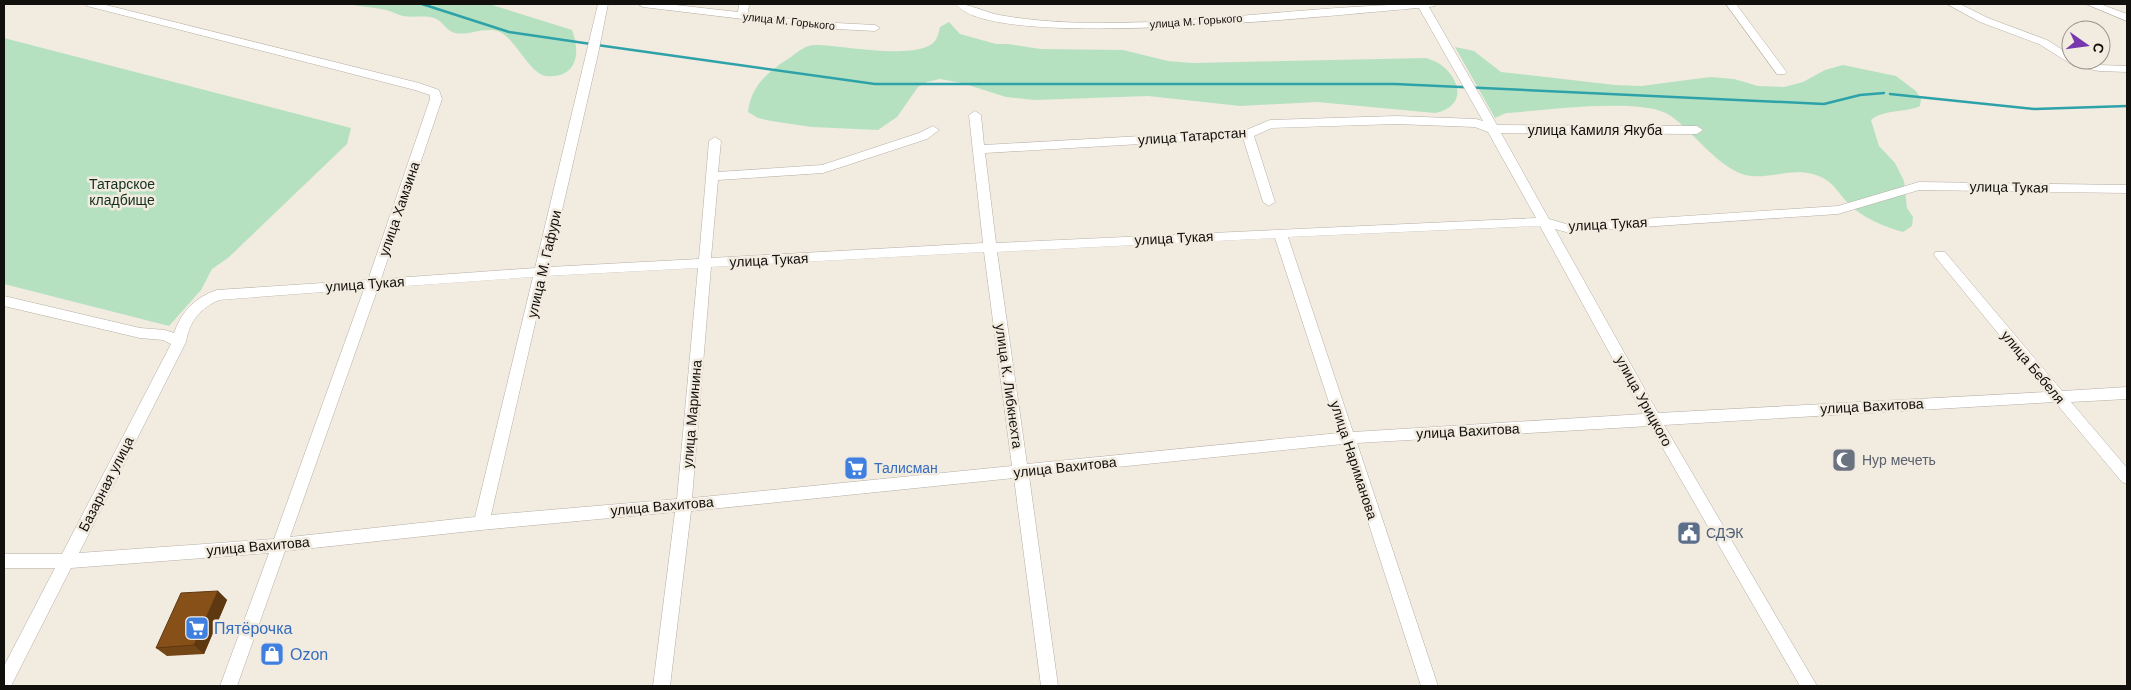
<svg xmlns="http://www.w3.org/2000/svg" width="2131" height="690" font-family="Helvetica,sans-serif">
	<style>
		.green { fill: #b6e1c1 }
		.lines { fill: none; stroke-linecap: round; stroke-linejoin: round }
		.stream { stroke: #2da2a9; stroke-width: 2.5 }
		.minor-casing { stroke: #b5aea4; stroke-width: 1 }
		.minor { fill: #fff; fill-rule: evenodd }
		.wall { fill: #744515 }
		.shaded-wall { fill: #5e3811 }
		.building { fill: #875018; stroke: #5e3811 }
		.labels { text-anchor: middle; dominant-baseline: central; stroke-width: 5; stroke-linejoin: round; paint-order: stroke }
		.far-street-label { font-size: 11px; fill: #12100c; stroke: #f2ebe0 }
		.street-label { font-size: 14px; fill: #12100c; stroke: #f2ebe0 }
		.park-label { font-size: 14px; fill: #12301d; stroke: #f2ebe0 }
		.worship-label { font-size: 14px; fill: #5b616d; stroke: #f2ebe0; text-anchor: start }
		.shop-label { font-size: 14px; fill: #366cbe; stroke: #f2ebe0; text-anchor: start }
		.service-label { font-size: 14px; fill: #4e5e75; stroke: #f2ebe0; text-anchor: start }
		.near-shop-label { font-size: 16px; fill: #366cbe; stroke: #f2ebe0; text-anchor: start }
	</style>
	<rect width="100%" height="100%" fill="#f2ebe0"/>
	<!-- green -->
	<path class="green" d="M344 4H489L572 30C581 53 577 79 546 76 530 74 516 40 500 32 486 26 469 36 455 33 446 31 442 20 434 18 424 15 413 18 403 16 397 15 392 11 386 10 372 7 358 6 344 4Z
		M949 22 960 34 996 44H1008L1041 49 1123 50 1168 61 1193 63 1425 58C1455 64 1475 105 1435 113L1317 102 1240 106 1148 96 1035 100 1006 97 962 83 940 79 927 82 918 87 897 117 878 130 812 127 771 121 758 118 748 112C751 85 769 71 791 57 797 52 806 45 814 45 839 44 917 62 935 41 938 37 939 31 940 27Z
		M4 38 351 128 347 144 228 258 212 269 201 290 169 326 4 284Z
		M1455 47 1474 51 1501 72 1615 85 1641 86 1710 77 1734 79 1758 86 1784 87 1803 82 1825 70 1843 65 1896 76 1916 91 1921 99 1920 106C1905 113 1884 109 1871 120L1879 146 1895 163 1904 181 1907 208 1913 217 1912 226 1903 232C1885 227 1863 218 1850 205 1840 196 1835 184 1823 178 1796 164 1770 181 1745 175 1719 168 1693 132 1671 116 1644 96 1542 111 1506 113L1495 118Z"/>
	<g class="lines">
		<!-- stream -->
		<path class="stream" d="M422 4 509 32 591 44
			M597 45 875 84H1395L1824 104 1860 95 1884 93
			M1890 94 2035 109 2127 106"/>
		<!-- minor casing -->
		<g class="minor-casing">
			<path id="minor" d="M86 4H102L419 83 439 90 442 99 381 279 535 268 598 4H608L598 54 549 267 699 259 709 141 715 137 721 141 718 172 822 165 919 133 933 126 939 130 927 139 823 173 718 180 711 258 983 243 969 115 975 111 981 115 984 145 1246 130 1270 120 1396 116 1476 119 1483 121 1419 8C1350 13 991 54 956 4 971 4 984 12 999 15 1033 21 1068 23 1102 23 1213 23 1324 4 1436 4L1435 6 1429 7 1497 125 1697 126 1703 130 1697 134 1501 133 1549 219 1566 224 1838 206 1919 182 2127 185V193L1919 190 1838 214 1566 232 1555 229 1658 413 2046 392 1934 255 1935 252H1945L2062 391 2127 387V399L2071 402 2127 468V484L2122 482 2055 402 1664 425 1817 686H1800L1650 426 1357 443 1438 686H1421L1343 444 1029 476 1058 686H1041L1014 478 691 511 670 686H653L675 512 481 530 285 551 237 686H220L269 553 71 568 11 686H4V666L55 568H4V554H62L171 344 163 340 140 338 4 306V296L140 328 165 330 174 333C181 312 195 297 217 290L368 280 430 99V95L415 90 87 6ZM1396 124 1475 127 1488 132 1536 218 996 243 985 153 1243 138 1263 202 1269 206 1275 202 1254 136 1272 128ZM1540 226 1643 414 1353 432 1288 237ZM1275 238 1339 433 1027 464 997 252ZM984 252 1012 466 692 498 711 267ZM698 268 677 499 491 515 546 276ZM533 277 475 517 290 537 378 288ZM364 289 274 539 79 553 186 342C189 322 200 308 219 300Z
				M638 4H667L738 12 739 4H749L748 14 817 22 875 25 880 28 875 31 817 28 643 7Z
				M1726 4H1736L1785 70 1787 72 1785 74H1777Z
				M1947 4H1960L1988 18 2047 40 2071 55V60L2099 65 2127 66V72L2099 71 2074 66 2039 44 1980 22Z
				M2086 4H2100L2127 14V21Z"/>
		</g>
		<!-- minor -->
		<use href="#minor" class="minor"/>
	</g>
	<!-- wall -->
	<path class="wall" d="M218 591 227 600 204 654 167 656 156 648Z"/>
	<!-- shaded-wall -->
	<path class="shaded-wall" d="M218 591 227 600 204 654 194 645Z"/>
	<!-- building -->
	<path class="building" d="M218 591 194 645 156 648 181 593Z"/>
	<!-- icons -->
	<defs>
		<g id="mosque-square" transform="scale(1.25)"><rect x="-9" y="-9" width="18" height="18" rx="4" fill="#6b7280" stroke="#f2ebe0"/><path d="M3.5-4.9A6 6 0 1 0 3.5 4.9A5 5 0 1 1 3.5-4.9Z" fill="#fff"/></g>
		<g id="supermarket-square" transform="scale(1.25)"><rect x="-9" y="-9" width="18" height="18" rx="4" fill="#3f7fe0" stroke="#f2ebe0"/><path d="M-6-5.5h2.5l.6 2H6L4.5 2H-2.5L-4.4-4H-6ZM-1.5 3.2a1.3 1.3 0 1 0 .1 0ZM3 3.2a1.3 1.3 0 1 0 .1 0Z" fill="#fff"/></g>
		<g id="civic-square" transform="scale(1.25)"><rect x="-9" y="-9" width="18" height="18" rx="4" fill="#5c6f8a" stroke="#f2ebe0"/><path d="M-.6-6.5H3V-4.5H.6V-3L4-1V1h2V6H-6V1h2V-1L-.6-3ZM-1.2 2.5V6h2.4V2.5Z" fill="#fff"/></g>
		<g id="shop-square" transform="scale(1.25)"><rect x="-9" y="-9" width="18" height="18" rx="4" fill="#3f7fe0" stroke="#f2ebe0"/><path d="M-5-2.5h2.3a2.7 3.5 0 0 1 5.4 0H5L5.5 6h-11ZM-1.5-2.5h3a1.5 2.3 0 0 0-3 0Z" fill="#fff"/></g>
	</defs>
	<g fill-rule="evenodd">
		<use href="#mosque-square" x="1844" y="460"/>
		<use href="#supermarket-square" x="856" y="468"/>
		<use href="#civic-square" x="1689" y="533"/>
		<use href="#supermarket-square" x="197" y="628"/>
		<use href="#shop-square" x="272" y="654"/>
	</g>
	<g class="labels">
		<!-- far-street labels -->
		<g class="far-street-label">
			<text transform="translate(789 21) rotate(6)">улица М. Горького</text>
			<text transform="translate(1196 21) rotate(-4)">улица М. Горького</text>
		</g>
		<!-- street labels -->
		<g class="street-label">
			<text x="1595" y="130">улица Камиля Якуба</text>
			<text transform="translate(1192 136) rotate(-4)">улица Татарстан</text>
			<text transform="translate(2009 187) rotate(1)">улица Тукая</text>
			<text transform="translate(399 209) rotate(-71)">улица Хамзина</text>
			<text transform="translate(1608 224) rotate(-3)">улица Тукая</text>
			<text transform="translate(1174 238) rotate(-3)">улица Тукая</text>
			<text transform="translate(769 260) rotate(-3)">улица Тукая</text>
			<text transform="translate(544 264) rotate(-77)">улица М. Гафури</text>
			<text transform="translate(365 284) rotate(-4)">улица Тукая</text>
			<text transform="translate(2033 367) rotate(50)">улица Бебеля</text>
			<text transform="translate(1009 386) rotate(82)">улица К. Либкнехта</text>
			<text transform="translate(1644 401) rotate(61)">улица Урицкого</text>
			<text transform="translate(1872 406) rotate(-3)">улица Вахитова</text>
			<text transform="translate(692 414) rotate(-85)">улица Маринина</text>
			<text transform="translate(1468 431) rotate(-3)">улица Вахитова</text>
			<text transform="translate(1354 460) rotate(72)">улица Нариманова</text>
			<text transform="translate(1065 467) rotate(-6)">улица Вахитова</text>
			<text transform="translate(106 484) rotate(-63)">Базарная улица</text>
			<text transform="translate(662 506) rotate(-5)">улица Вахитова</text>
			<text transform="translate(258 546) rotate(-5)">улица Вахитова</text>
		</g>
		<!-- park labels -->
		<g class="park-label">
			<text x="122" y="184">Татарское<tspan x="122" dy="16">кладбище</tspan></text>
		</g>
		<!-- worship labels -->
		<g class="worship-label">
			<text x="1862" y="460">Нур мечеть</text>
		</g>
		<!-- shop labels -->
		<g class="shop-label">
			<text x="874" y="468">Талисман</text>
		</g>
		<!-- service labels -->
		<g class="service-label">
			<text x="1706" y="533">СДЭК</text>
		</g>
		<!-- near-shop labels -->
		<g class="near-shop-label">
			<text x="214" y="628">Пятёрочка</text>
			<text x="290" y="654">Ozon</text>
		</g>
	</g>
	<!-- border -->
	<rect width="2131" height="690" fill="none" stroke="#12100c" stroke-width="10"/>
	<!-- north arrow -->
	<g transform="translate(2086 45) rotate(104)"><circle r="24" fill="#f2ebe0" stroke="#98938b"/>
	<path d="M0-4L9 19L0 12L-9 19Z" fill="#7838ad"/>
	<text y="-8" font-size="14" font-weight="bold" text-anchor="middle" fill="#12100c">С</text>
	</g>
</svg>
